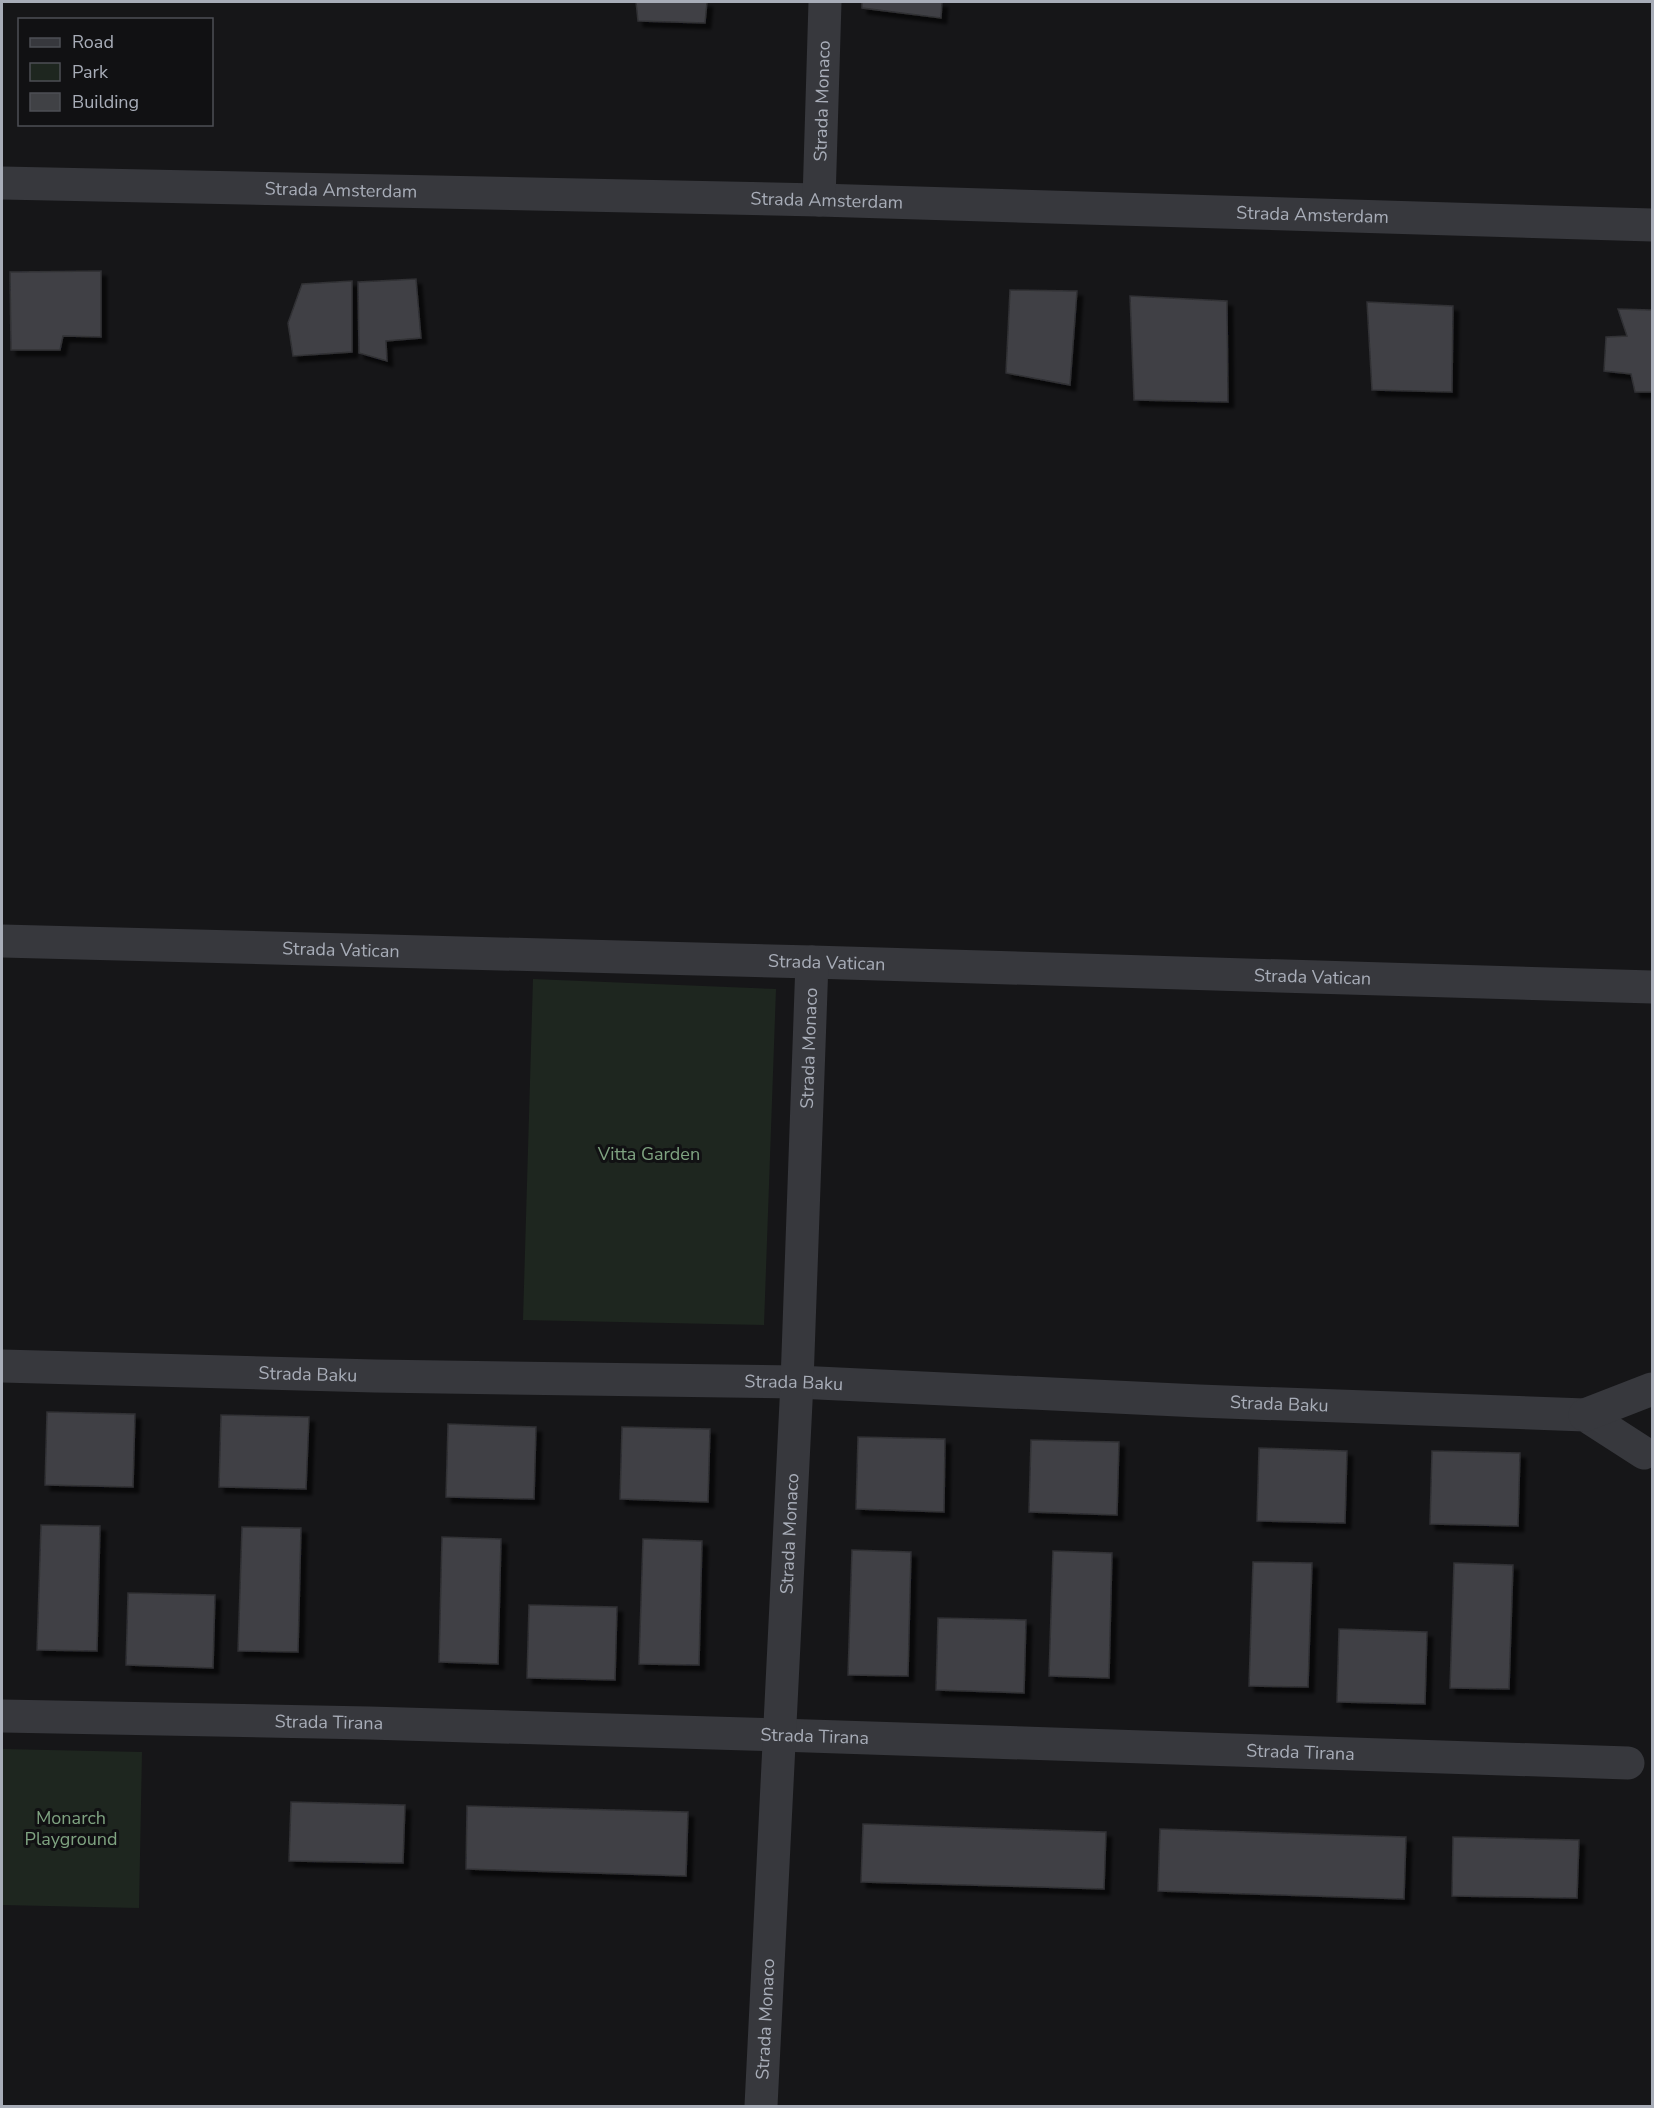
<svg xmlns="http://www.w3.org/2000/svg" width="1654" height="2108" font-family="'Nunito Sans',sans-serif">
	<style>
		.green { fill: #1e261f }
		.building { fill: #404145; stroke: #303034; stroke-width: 1.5; filter: url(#shadow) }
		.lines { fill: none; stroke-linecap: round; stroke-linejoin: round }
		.minor { stroke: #37383d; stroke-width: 33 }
		.labels { text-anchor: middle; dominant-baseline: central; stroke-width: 6; stroke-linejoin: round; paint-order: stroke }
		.street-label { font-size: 18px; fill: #a8adb8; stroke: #111113 }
		.park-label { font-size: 18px; fill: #7fa381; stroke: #111113 }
	</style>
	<defs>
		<filter id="shadow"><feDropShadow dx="5.5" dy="5.5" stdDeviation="1.5" flood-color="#0009"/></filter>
	</defs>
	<rect width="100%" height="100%" fill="#161618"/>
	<!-- green -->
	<path class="green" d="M533 979 776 989 764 1325 523 1320Z
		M2 1749 142 1752 139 1908 2 1905Z"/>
	<!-- building -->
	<path class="building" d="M636 2H707L705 23 638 21Z
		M862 2H942L941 18 862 8Z
		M101 271V337L63 336 60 350H11L10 272Z
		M416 279 421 338 386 341 387 361 359 353 358 282Z
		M352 281V352L293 356 288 323 302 284Z
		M1010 290 1077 291 1070 385 1006 373Z
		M1130 296 1227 301 1228 402 1134 400Z
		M1367 302 1453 306 1452 392 1372 390Z
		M1618 309 1652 310V392H1635L1631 374 1604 371 1606 337 1627 336Z
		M47 1412 135 1414 133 1487 45 1485Z
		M221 1415 309 1417 306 1489 219 1487Z
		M448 1424 536 1427 534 1499 446 1497Z
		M622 1427 710 1429 708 1502 620 1499Z
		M858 1437 945 1439 944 1512 856 1509Z
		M1031 1440 1119 1442 1117 1515 1029 1512Z
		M1259 1448 1347 1451 1345 1523 1257 1521Z
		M1432 1451 1520 1453 1518 1526 1430 1524Z
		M41 1525 100 1526 97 1651 37 1650Z
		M242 1527 301 1528 298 1652 238 1651Z
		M442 1537 501 1539 498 1664 439 1662Z
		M643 1539 702 1541 699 1665 639 1664Z
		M852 1550 911 1552 908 1676 848 1675Z
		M1053 1551 1112 1553 1109 1678 1049 1676Z
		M1253 1562 1312 1563 1308 1687 1249 1686Z
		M1454 1563 1513 1565 1509 1689 1450 1688Z
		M128 1593 215 1595 213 1668 126 1665Z
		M529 1605 617 1607 615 1680 527 1678Z
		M938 1618 1026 1620 1024 1693 936 1690Z
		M1339 1629 1427 1632 1425 1704 1337 1702Z
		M291 1802 405 1805 403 1863 289 1861Z
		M467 1806 688 1812 686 1876 466 1869Z
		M863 1824 1106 1832 1104 1889 861 1882Z
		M1160 1829 1406 1837 1404 1899 1158 1891Z
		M1453 1837 1579 1840 1577 1898 1452 1896Z"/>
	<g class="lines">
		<!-- minor -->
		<g class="minor">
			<path id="s1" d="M2 183 819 200 1652 225"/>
			<path id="s2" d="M819 200 825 2"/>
			<path id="s3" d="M2 941 812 962 1652 987"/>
			<path id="s4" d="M2 1366 375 1376 797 1382 1199 1401 1585 1415 1644 1453"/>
			<path d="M1585 1415 1652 1389"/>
			<path id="s5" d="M2 1716 369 1723 779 1735 1628 1763"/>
			<path id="s6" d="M761 2106 797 1382 812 962"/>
		</g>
	</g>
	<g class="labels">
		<!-- street labels -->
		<g class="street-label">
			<text stroke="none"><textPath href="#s2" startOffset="99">Strada Monaco</textPath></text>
			<text stroke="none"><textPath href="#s1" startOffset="339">Strada Amsterdam</textPath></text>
			<text stroke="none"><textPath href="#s1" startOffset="825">Strada Amsterdam</textPath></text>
			<text stroke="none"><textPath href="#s1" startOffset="1311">Strada Amsterdam</textPath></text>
			<text stroke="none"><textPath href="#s3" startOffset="339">Strada Vatican</textPath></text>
			<text stroke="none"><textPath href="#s3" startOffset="825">Strada Vatican</textPath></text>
			<text stroke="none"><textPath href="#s3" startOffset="1311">Strada Vatican</textPath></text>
			<text stroke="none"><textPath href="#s6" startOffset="1059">Strada Monaco</textPath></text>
			<text stroke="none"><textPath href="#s4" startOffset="306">Strada Baku</textPath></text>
			<text stroke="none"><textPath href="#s4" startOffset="792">Strada Baku</textPath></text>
			<text stroke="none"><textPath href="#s4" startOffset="1278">Strada Baku</textPath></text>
			<text stroke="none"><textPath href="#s6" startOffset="573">Strada Monaco</textPath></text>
			<text stroke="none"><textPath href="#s5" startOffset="327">Strada Tirana</textPath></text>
			<text stroke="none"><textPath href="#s5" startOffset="813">Strada Tirana</textPath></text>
			<text stroke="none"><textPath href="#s5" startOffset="1299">Strada Tirana</textPath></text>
			<text stroke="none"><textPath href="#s6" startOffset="87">Strada Monaco</textPath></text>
		</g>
		<!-- park labels -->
		<g class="park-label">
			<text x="649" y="1154">Vitta Garden</text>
			<text x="71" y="1818">Monarch<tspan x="71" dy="21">Playground</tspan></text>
		</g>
	</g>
	<!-- border -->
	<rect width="1654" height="2108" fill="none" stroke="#a8adb8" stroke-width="6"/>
	<!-- legend -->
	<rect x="18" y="18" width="195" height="108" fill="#111113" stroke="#4d4f55" stroke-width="1.5"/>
	<rect x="30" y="38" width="30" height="9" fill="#37383d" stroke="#4d4f55" stroke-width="1.5"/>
	<text x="72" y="48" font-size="18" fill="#a8adb8">Road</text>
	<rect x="30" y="63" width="30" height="18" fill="#1e261f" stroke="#4d4f55" stroke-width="1.5"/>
	<text x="72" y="78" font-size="18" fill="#a8adb8">Park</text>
	<rect x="30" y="93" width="30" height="18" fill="#404145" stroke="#4d4f55" stroke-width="1.5"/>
	<text x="72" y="108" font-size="18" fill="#a8adb8">Building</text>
</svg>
